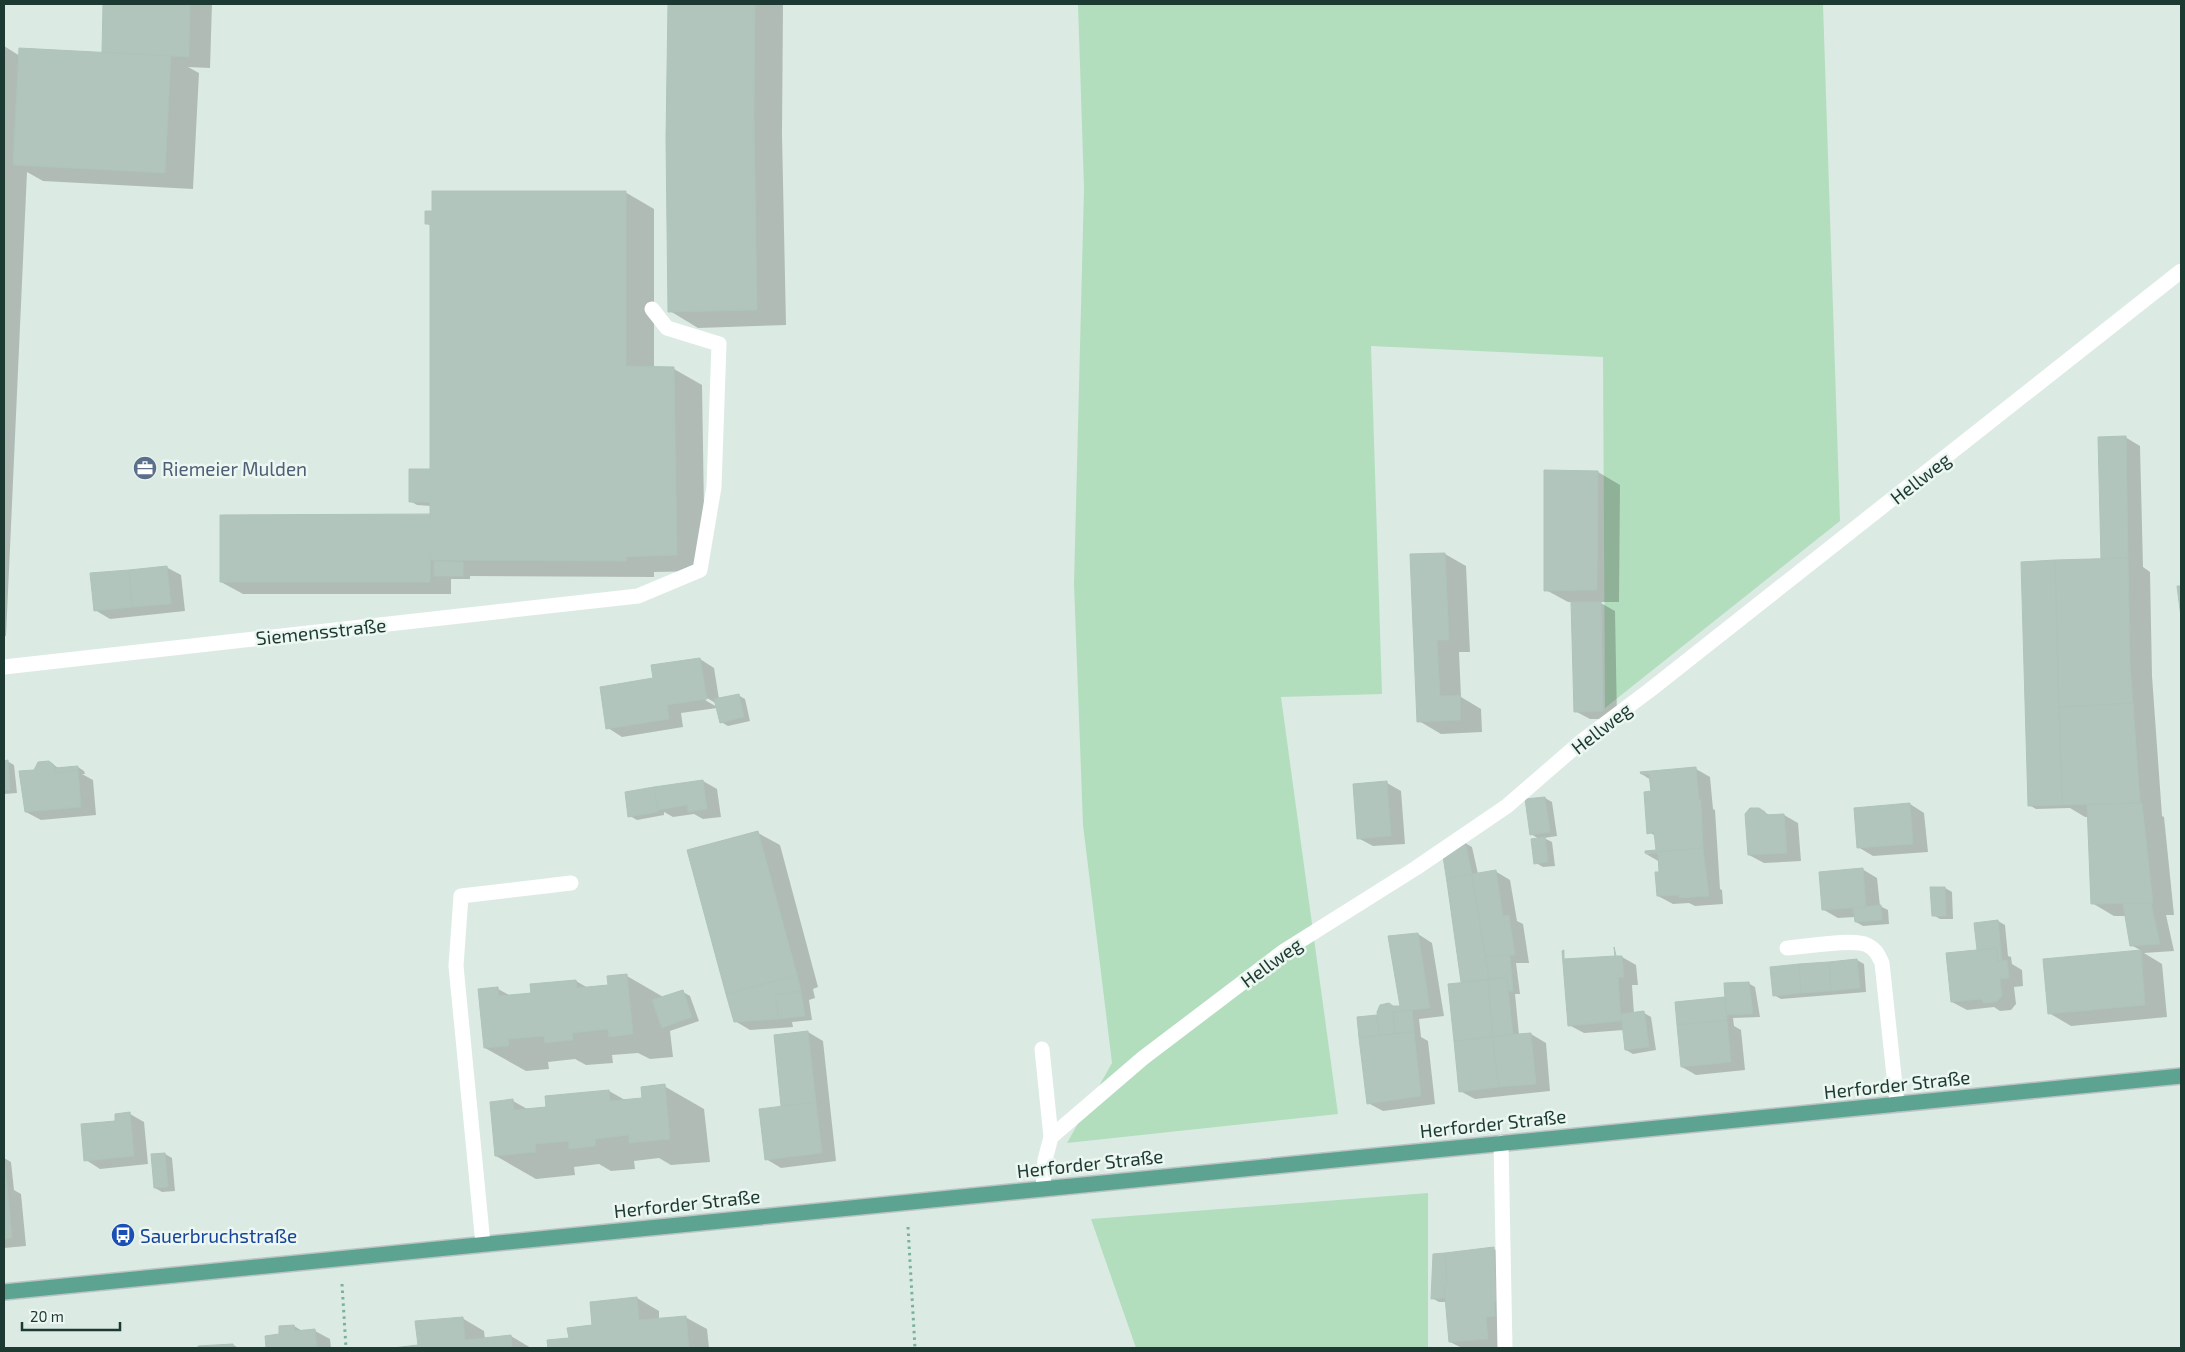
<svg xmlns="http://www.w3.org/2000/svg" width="2185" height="1352" font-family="'Exo 2',sans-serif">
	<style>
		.green { fill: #b2debe }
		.shadow { fill: #0003; fill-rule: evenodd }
		.building { fill: #b1c5bd; stroke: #aec4bb }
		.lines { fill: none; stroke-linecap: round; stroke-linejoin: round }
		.major-casing { stroke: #bbc4c2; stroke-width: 18 }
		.path { stroke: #79b19f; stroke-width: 3; stroke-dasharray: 2.5 4; stroke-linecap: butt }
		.minor { stroke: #fff; stroke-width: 15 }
		.major { stroke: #5ca491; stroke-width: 15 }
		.labels { text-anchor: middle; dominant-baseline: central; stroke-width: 5; stroke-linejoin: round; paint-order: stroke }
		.service-label { font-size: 19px; fill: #4e5e75; stroke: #ecf7f1; text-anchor: start }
		.street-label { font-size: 19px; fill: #1d3a32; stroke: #ecf7f1 }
		.transit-label { font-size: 19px; fill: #164399; stroke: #ecf7f1; text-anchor: start }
	</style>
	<rect width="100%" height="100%" fill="#dceae4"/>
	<!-- green -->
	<path class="green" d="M1078 4H1823L1840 521 1605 708 1603 357 1371 346 1382 694 1281 697 1338 1114 1067 1143 1112 1063 1083 825 1074 584 1084 188Z
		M1428 1193V1348H1136L1091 1219Z"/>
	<!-- shadow -->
	<path class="shadow" d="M104 4H212L210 68 188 67 199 73 193 189 43 181 27 172 6 636H4V46L20 56 107 54 103 51Z
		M669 4H783L782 134 786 325 698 328 670 311 667 139Z
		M625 192 654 209V368L674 369 702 385 705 571 654 572V577L470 576V579H451V594H243L221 582 431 516V506L417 505 410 501 431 470V226L426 223Z
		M2125 437 2140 446 2143 567 2150 572 2152 676 2162 816 2164 817 2174 915H2166L2174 951 2144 953 2162 964 2167 1017 2071 1026 2049 1013 2044 960 2142 951 2131 945 2126 916H2114L2092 903 2089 817H2085L2070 808 2036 809 2029 805 2106 560Z
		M1598 472 1620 485 1619 602H1599L1615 611 1617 719H1590L1575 711 1573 602H1568L1546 590Z
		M1445 554 1466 566 1470 652H1459L1461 697 1481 709 1482 732 1441 734 1419 721Z
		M166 567 181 575 185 611 110 619 95 610Z
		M700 659 714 668 719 699 738 695 745 699 750 721 728 726 721 722 717 708 681 713 683 727 622 737 608 728 654 680ZM702 695 717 704V707L700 697Z
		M7 761 14 765 17 793 4 794V762Z
		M49 762 60 769 78 767 84 771 85 774H82L93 780 96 815 41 820 26 812 35 771Z
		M1696 769 1710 777 1713 809 1715 810 1720 889 1722 890 1723 904 1695 906 1689 903 1673 904 1658 896 1660 862 1646 854 1657 852 1656 836 1648 832 1652 792 1651 780 1640 773Z
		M703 781 717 789 721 817 703 819 694 814 673 817 664 812V815L637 820 630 816 626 793Z
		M1387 783 1401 791 1405 844 1373 846 1358 838Z
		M1545 798 1552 802 1557 836 1544 838 1552 842 1555 866 1543 867 1536 863 1539 839 1531 834Z
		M1910 804 1924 813 1928 852 1873 856 1858 847Z
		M1759 809 1771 816 1784 815 1798 823 1801 861 1764 863 1749 855Z
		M758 833 780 845 818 987 813 989 815 998 809 1000 812 1020 792 1022 793 1027 750 1030 735 1021Z
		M1465 843 1472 847 1478 874 1495 871 1510 880 1517 921 1523 924 1529 963H1516L1520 994H1515L1519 1035 1531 1034 1546 1043 1550 1091 1475 1099 1460 1091 1462 983 1444 857Z
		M1862 869 1877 878 1880 906 1888 910 1889 924 1863 926 1856 922 1855 917 1838 918 1824 910Z
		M1932 888H1945L1952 892 1953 919H1940L1933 915Z
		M1998 921 2005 925 2008 956 2011 957 2012 964 2022 970 2023 986 2014 987 2016 1004 2011 1010 2000 1011 1994 1007 1967 1010 1952 1002Z
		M1418 934 1432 943 1444 1016 1419 1019 1421 1037 1428 1041 1435 1104 1383 1111 1368 1103 1358 1018 1378 1016 1394 1008 1401 1007Z
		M1622 957 1636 965 1638 985H1632L1634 1014 1644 1013 1651 1017 1656 1050 1633 1054 1626 1050 1624 1030 1584 1033 1569 1025Z
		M1857 960 1864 964 1866 992 1781 999 1774 995Z
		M627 976 665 998 683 992 690 996 699 1021 670 1031 673 1057 650 1059 638 1053 612 1055 613 1063 586 1065 575 1059 548 1062 549 1069 526 1071 485 1048 498 989 511 996 532 994 576 981 588 988 610 986Z
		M1748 983 1755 987 1760 1017 1733 1018 1734 1026 1741 1030 1745 1070 1696 1075 1682 1067 1726 998Z
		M808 1032 823 1041 836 1161 781 1168 766 1159 782 1107 776 1036Z
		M664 1086 704 1109 710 1162 671 1165 659 1158 634 1161 635 1169 611 1171 599 1164 574 1167 575 1175 536 1179 496 1156 513 1101 529 1110 547 1108 609 1091 625 1100 643 1099Z
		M130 1114 144 1122 148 1164 100 1169 86 1160 117 1122Z
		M165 1154 172 1158 175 1191 162 1192 155 1188Z
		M4 1158 11 1162 14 1190 21 1194 26 1246 4 1248Z
		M1494 1249 1508 1257 1502 1347 1462 1348 1450 1342 1447 1302H1439L1432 1298 1434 1255Z
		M637 1298 659 1311V1319L685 1317 707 1329 709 1348H550L549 1342 570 1339Z
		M462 1318 484 1331 485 1339 511 1336 531 1348H395L419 1346Z
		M294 1326 304 1332 315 1331 330 1339 331 1348H267L266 1337 281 1335Z
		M233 1345 239 1348H200V1347Z"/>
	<!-- building -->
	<path class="building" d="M103 4H190L189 57 102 52Z
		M668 4H755L754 117 757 310 668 312 666 139Z
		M19 48 171 56 165 173 13 165Z
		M432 191H626V366L674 367 677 555 626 557V561L430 560V224H425V211H432Z
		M2126 436 2128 558 2101 559 2098 437Z
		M409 469H430V502H409Z
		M1544 470 1598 471 1597 590 1544 591Z
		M430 514V582H220V515Z
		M1445 553 1449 640H1437L1440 696 1460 695V720L1417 722 1410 554Z
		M2128 558 2130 663 2133 703 2059 707 2055 560Z
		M2055 560 2062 805 2028 806 2021 562Z
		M434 561 463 562V576H434Z
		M167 566 171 604 132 607 129 570Z
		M129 570 132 607 94 611 90 573Z
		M2177 586H2181V617Z
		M1571 602H1601L1603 711 1574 712Z
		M700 658 707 699 667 705 669 719 606 729 600 687 653 678 651 665Z
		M739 694 744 717 720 723 714 699Z
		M2133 703 2140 803 2062 805 2059 707Z
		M8 760 10 790H4V761Z
		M49 761 54 765 55 773 78 770 81 807 25 812 19 771 34 770 38 762Z
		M78 766V770L55 773V768Z
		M1696 767 1699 800H1701L1703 848 1645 853V851L1656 850 1654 832 1647 834 1644 792 1651 791 1649 774H1641L1640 772Z
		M703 780 707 809 688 812 687 805 658 810 654 787Z
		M1387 781 1391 836 1357 839 1353 784Z
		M654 787 658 812 628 817 625 792Z
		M1545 797 1550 832 1530 835 1525 799Z
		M1910 803 1913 844 1857 848 1854 808Z
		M2142 803 2153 903 2091 904 2087 805Z
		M1750 808H1759L1765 812V815L1784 814 1787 853 1748 855 1745 814Z
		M758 831 797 975 726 994 687 850Z
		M1545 837 1548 862 1534 864 1531 839Z
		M1465 841 1472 874 1451 877 1447 882 1443 856Z
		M1703 848 1709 896 1679 898V895L1657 896 1655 872H1659L1658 855 1656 853H1645Z
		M1863 868 1866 907 1822 910 1819 872Z
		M1496 870 1503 916 1509 915 1515 955 1485 956 1472 874Z
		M1472 874 1489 979 1461 982 1447 882 1451 877Z
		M1930 887H1945L1946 916H1932Z
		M2151 903 2160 944 2130 946 2123 904Z
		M1881 905 1882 920 1855 922 1853 908Z
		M1998 920 2002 961H1998L1997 948 1977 950 1974 923Z
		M1418 933 1430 1008 1393 1012 1395 1033 1379 1035 1377 1012 1380 1005 1389 1003 1393 1006H1400L1388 936Z
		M1614 947 1616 956H1622L1624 977H1618L1621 1021 1568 1026 1562 951 1564 950V959L1615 956Z
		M1997 948 1998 961 2007 960 2009 978 2000 979 2002 996 1996 1002 1984 1003 1981 999 1951 1002 1946 953Z
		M2141 950 2145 1005 2048 1014 2043 959Z
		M1505 955 1510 956 1513 991H1509L1507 977 1489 979 1485 956Z
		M1857 959 1860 988 1831 991 1829 962Z
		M1829 962 1831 991 1801 993 1799 964Z
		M1799 964 1801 993 1773 996 1770 967Z
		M627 974 633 1034 609 1037 608 1029 572 1033 573 1040 545 1043 544 1036 508 1039 509 1046 484 1048 478 989 498 987 499 996 531 993 530 984 576 980 577 988 608 985 607 976Z
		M797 975 801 991 775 995 779 1019 734 1022 726 994Z
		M1507 977 1513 1035 1493 1037 1488 980Z
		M1488 980 1493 1037 1454 1041 1448 984Z
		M1749 982 1753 1014 1726 1015 1724 983Z
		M683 990 692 1017 662 1028 652 1000Z
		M801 991 805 1016 779 1019 775 995Z
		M1725 997 1727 1020 1677 1025 1675 1002Z
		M1412 1010 1414 1032 1395 1033 1393 1012Z
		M1644 1011 1649 1047 1625 1050 1621 1014Z
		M1377 1015 1379 1035 1359 1038 1357 1017Z
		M1727 1020 1731 1062 1681 1067 1677 1025Z
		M808 1031 816 1102 781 1106 774 1035Z
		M1414 1032 1421 1096 1367 1104 1359 1038Z
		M1531 1033 1536 1084 1499 1087 1492 1036Z
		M1492 1036 1499 1087 1459 1092 1454 1041Z
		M665 1084 670 1139 629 1143V1135L595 1139V1146L569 1149V1141L535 1144 536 1152 495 1156 490 1102 513 1099 514 1110 546 1107 545 1096 609 1090 610 1101 642 1098 641 1087Z
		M816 1102 822 1153 765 1160 759 1109Z
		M130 1112 134 1156 84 1161 81 1124 115 1121V1114Z
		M165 1153 168 1187 154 1188 151 1154Z
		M4 1157 7 1185H4Z
		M4 1185H7L12 1238 4 1239Z
		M1494 1247 1496 1302 1494 1303 1495 1316 1486 1317 1488 1339 1449 1342 1444 1286H1447L1445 1253Z
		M1445 1253 1447 1286H1444L1445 1298 1431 1299 1433 1254Z
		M637 1297 639 1320 686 1316 689 1348H548L547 1340 569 1338 567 1328 592 1325 590 1302Z
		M463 1317 465 1340 511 1335 512 1348H393L418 1345 415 1321Z
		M294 1325 295 1331 315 1329 317 1348H266L265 1336 279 1334V1326Z
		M233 1344 234 1348H198V1346Z"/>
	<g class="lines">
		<!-- major casing -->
		<g class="major-casing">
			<path id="major" d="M4 1292 2181 1076"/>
		</g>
		<!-- path -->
		<path class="path" d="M908 1227 915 1348
			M342 1284 346 1348"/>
		<!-- minor -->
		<path class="minor" d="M4 667 638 596 700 570 714 487 719 344 667 328 652 309
			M1787 948C1804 947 1854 938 1867 945 1876 949 1878 955 1882 963L1897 1104
			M1042 1049 1051 1137
			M1501 1143 1505 1348
			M1043 1188 1045 1160 1051 1137 1143 1058 1284 951 1416 868 1507 806 1582 741 1650 690 2181 271
			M483 1244 456 966 461 896 571 883"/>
		<!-- major -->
		<use href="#major" class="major"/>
	</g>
	<!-- icons -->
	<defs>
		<g id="office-disc" transform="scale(1.25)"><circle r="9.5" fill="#5c6f8a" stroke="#ecf7f1"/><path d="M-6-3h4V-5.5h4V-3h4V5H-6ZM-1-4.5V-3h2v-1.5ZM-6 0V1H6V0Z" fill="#fff"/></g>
		<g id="bus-disc" transform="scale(1.25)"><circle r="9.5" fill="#1a4fb4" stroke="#ecf7f1"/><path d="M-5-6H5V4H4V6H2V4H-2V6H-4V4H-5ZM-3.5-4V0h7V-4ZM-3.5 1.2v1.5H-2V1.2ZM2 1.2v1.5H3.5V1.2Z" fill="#fff"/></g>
	</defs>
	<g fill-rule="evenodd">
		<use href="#office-disc" x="145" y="468"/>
		<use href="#bus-disc" x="123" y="1235"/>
	</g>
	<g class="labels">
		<!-- service labels -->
		<g class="service-label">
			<text x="162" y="468">Riemeier Mulden</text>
		</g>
		<!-- street labels -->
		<g class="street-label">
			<text transform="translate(1920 478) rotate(-38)">Hellweg</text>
			<text transform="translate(321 631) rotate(-6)">Siemensstraße</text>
			<text transform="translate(1601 728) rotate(-38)">Hellweg</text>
			<text transform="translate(1271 962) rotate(-36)">Hellweg</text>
			<text transform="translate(1897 1084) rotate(-6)">Herforder Straße</text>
			<text transform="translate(1493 1123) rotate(-6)">Herforder Straße</text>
			<text transform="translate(1090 1163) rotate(-6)">Herforder Straße</text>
			<text transform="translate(687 1203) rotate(-6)">Herforder Straße</text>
		</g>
		<!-- transit labels -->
		<g class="transit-label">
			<text x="140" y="1235">Sauerbruchstraße</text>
		</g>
	</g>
	<!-- border -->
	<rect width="2185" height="1352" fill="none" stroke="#1d3a32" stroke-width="10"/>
	<!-- scale -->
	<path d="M22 1322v8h98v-8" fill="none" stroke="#1d3a32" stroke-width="2.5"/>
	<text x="30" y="1322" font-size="15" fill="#1d3a32" stroke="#ecf7f1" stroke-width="4" paint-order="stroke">20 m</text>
</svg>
